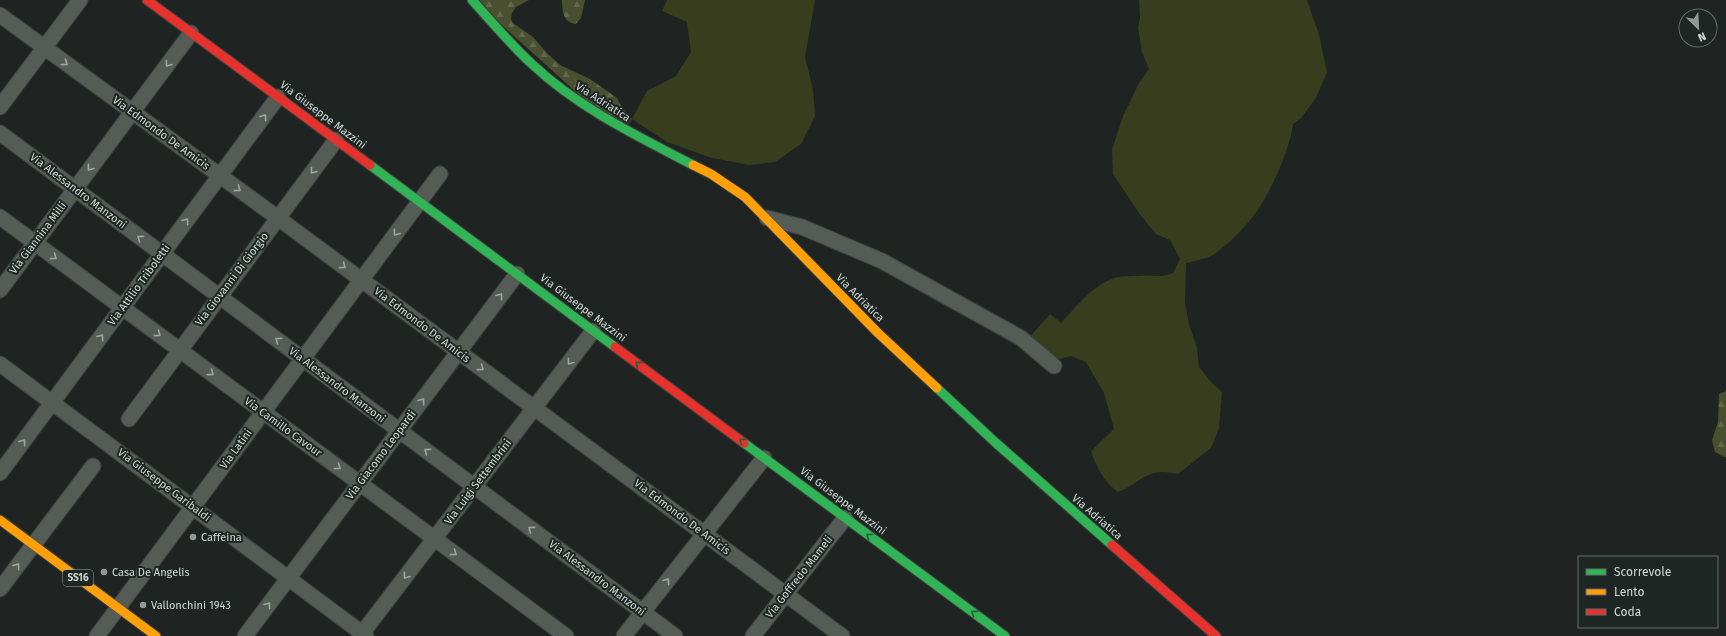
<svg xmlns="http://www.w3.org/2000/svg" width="1726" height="636" font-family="'Fira Sans',sans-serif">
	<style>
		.green { fill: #383d1e }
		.forest { fill: url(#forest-firs) }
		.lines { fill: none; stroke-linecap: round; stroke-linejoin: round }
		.street-casing { stroke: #3c403f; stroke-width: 17 }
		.fast-casing { stroke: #3c403f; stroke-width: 11 }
		.slow-casing { stroke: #3c403f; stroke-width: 11 }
		.jam-casing { stroke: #3c403f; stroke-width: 11 }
		.street { stroke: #545c55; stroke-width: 15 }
		.fast { stroke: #30b455; stroke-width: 9 }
		.slow { stroke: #ff9f0a; stroke-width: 9 }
		.jam { stroke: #e5322d; stroke-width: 9 }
		.oneway { stroke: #9fa6a2 }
		.oneway2 { stroke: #255f37 }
		.poi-dot { fill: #939896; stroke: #1d2623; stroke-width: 1.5 }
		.labels { text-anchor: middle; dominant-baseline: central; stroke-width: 4; stroke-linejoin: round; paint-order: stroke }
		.shield { fill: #1d2623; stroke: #9ba2a0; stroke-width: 1 }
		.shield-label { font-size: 10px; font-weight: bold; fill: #d1d7d5 }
		.street-label { font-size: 11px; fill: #d1d7d5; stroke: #1d2623 }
		.poi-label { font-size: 11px; fill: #d1d7d5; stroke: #1d2623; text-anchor: start }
	</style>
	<defs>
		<pattern id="forest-firs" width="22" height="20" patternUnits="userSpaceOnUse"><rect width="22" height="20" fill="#494f2f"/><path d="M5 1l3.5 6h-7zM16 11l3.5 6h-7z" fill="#62684c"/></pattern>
	</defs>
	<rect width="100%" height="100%" fill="#1f2422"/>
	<!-- green -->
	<path class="green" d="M667 0H815L805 57 813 89 815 116 801 144 775 162 749 165 712 158 667 142 632 119 647 91 676 76 691 52 687 22 662 11Z
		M1139 0H1307L1319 35 1327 72 1316 98 1301 118 1293 124C1290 150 1268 199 1251 219 1241 232 1226 246 1213 255 1205 259 1195 261 1186 263L1185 303 1189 324 1197 348 1199 367 1212 383 1222 392 1219 428 1211 448 1178 474C1173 473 1168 472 1163 472 1146 471 1133 487 1118 492 1103 481 1097 468 1091 451L1114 429 1104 393 1086 362 1071 356 1051 361 1028 339 1050 314 1061 323C1078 305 1093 284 1118 277 1125 276 1132 276 1139 276 1151 275 1162 278 1173 273L1180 259 1170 240 1156 234 1141 216 1113 174 1112 150 1123 116 1139 83 1149 69 1142 52 1138 27 1140 18Z"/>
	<!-- forest -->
	<path class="forest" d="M474 0H529L516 7 512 13 511 19 513 23 533 37 547 53 560 65 590 79 617 98 621 106 632 119 625 128 596 110Z
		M562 0H585L581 18 576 24C563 23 562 10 562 0Z
		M1726 391V457H1725L1715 452 1712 440 1718 422 1719 394Z"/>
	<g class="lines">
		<!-- street casing -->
		<g class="street-casing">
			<path id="street" d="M0 15 278 218 842 636
				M0 107 80 0
				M0 133 675 636
				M0 217 566 636
				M767 218 802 227 882 261 1021 338 1054 366
				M0 290 191 33
				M0 364 366 636
				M129 419 336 140
				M0 473 278 97
				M0 589 93 466
				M97 636 440 174
				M245 636 517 274
				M360 636 593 331
				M624 636 764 458
				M753 636 845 518"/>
		</g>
		<!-- fast casing -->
		<g class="fast-casing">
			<path id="fast" d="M472 0C492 22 511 45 533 65 579 108 637 136 693 165
				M370 165 615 347
				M937 388 996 443 1112 545
				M744 443 1005 636"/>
		</g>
		<!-- slow casing -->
		<g class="slow-casing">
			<path id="slow" d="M693 165 711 174 745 197 878 333 937 388
				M0 520 156 636"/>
		</g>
		<!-- jam casing -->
		<g class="jam-casing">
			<path id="jam" d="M147 0 370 165
				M615 347 744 443
				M1112 545 1216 636"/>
		</g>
		<!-- street -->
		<use href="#street" class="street"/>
		<!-- fast -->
		<use href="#fast" class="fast"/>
		<!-- slow -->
		<use href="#slow" class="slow"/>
		<!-- jam -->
		<use href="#jam" class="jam"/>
	</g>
	<!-- one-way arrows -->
	<defs><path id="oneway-chevron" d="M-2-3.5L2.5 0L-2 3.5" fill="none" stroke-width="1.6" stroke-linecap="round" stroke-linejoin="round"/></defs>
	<g class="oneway">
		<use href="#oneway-chevron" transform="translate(65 63) rotate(36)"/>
		<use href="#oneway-chevron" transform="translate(168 64) rotate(127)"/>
		<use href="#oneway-chevron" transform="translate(264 117) rotate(-53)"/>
		<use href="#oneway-chevron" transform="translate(90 168) rotate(127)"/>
		<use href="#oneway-chevron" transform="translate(313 171) rotate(127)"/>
		<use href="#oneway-chevron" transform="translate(238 189) rotate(36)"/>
		<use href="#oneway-chevron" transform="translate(186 221) rotate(-54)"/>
		<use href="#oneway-chevron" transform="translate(396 233) rotate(126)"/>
		<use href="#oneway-chevron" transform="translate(140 238) rotate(-143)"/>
		<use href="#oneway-chevron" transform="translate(54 257) rotate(37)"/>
		<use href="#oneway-chevron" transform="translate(343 266) rotate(37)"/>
		<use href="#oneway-chevron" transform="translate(500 296) rotate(-53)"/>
		<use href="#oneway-chevron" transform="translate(158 334) rotate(36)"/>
		<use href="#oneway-chevron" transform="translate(101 337) rotate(-54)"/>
		<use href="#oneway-chevron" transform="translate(278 340) rotate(-143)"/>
		<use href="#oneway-chevron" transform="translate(570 362) rotate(127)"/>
		<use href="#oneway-chevron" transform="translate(481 368) rotate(37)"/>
		<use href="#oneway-chevron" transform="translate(211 373) rotate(37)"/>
		<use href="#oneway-chevron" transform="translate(422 401) rotate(-54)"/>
		<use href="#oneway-chevron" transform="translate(23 442) rotate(-53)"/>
		<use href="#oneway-chevron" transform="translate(427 451) rotate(-143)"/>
		<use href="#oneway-chevron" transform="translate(338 467) rotate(36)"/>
		<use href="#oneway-chevron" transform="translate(531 529) rotate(-143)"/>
		<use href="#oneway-chevron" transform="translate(454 553) rotate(36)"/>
		<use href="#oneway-chevron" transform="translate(17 566) rotate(-53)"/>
		<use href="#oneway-chevron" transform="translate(406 576) rotate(127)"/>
		<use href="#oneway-chevron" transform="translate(667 581) rotate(-52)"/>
		<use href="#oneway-chevron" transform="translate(268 605) rotate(-53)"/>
	</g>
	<g class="oneway2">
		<use href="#oneway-chevron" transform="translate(638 364) rotate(-143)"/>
		<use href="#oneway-chevron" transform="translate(742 441) rotate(-143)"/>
		<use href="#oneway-chevron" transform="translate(869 536) rotate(-144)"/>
		<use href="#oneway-chevron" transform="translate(974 613) rotate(-144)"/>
	</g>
	<!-- markers -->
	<g class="poi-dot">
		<circle cx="193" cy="537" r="4"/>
		<circle cx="104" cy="572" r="4"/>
		<circle cx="143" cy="605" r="4"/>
	</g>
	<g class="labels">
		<!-- shield labels -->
		<rect class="shield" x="63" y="570" width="30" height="16" rx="3"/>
		<g class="shield-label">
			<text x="78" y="578">SS16</text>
		</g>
		<!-- street labels -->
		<g class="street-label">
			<text transform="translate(603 102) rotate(33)">Via Adriatica</text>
			<text transform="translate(323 115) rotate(37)">Via Giuseppe Mazzini</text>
			<text transform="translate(161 133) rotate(36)">Via Edmondo De Amicis</text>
			<text transform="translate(78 191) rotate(37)">Via Alessandro Manzoni</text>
			<text transform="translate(38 238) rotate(-53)">Via Giannina Milli</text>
			<text transform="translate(232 279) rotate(-53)">Via Giovanni Di Giorgio</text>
			<text transform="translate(139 285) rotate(-54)">Via Attilio Triboletti</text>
			<text transform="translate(860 298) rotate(45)">Via Adriatica</text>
			<text transform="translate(583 308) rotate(37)">Via Giuseppe Mazzini</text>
			<text transform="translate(422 325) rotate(37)">Via Edmondo De Amicis</text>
			<text transform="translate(337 385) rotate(37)">Via Alessandro Manzoni</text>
			<text transform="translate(283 427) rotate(36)">Via Camillo Cavour</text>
			<text transform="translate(236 449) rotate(-54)">Via Latini</text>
			<text transform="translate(381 455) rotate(-53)">Via Giacomo Leopardi</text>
			<text transform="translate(478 482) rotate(-53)">Via Luigi Settembrini</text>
			<text transform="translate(164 485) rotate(37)">Via Giuseppe Garibaldi</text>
			<text transform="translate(843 501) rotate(37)">Via Giuseppe Mazzini</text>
			<text transform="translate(682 517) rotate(37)">Via Edmondo De Amicis</text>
			<text transform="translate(1097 517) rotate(41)">Via Adriatica</text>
			<text transform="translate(799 577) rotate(-52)">Via Goffredo Mameli</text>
			<text transform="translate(597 578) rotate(37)">Via Alessandro Manzoni</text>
		</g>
		<!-- poi labels -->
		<g class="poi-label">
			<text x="201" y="537">Caffeina</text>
			<text x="112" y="572">Casa De Angelis</text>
			<text x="151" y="605">Vallonchini 1943</text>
		</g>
	</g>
	<!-- legend -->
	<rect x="1578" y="556" width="140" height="72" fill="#1d2623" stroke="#656d6a"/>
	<rect x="1586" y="569" width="20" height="6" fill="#30b455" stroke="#656d6a"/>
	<text x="1614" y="576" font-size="12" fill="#d1d7d5">Scorrevole</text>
	<rect x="1586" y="589" width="20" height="6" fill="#ff9f0a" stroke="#656d6a"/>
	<text x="1614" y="596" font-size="12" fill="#d1d7d5">Lento</text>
	<rect x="1586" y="609" width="20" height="6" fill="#e5322d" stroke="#656d6a"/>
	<text x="1614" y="616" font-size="12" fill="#d1d7d5">Coda</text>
	<!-- north arrow -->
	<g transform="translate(1698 28) rotate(156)"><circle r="19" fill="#1d2623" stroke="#656d6a"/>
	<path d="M0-3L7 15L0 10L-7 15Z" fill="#939896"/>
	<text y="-6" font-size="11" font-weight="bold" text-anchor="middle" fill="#d1d7d5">N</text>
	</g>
</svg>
